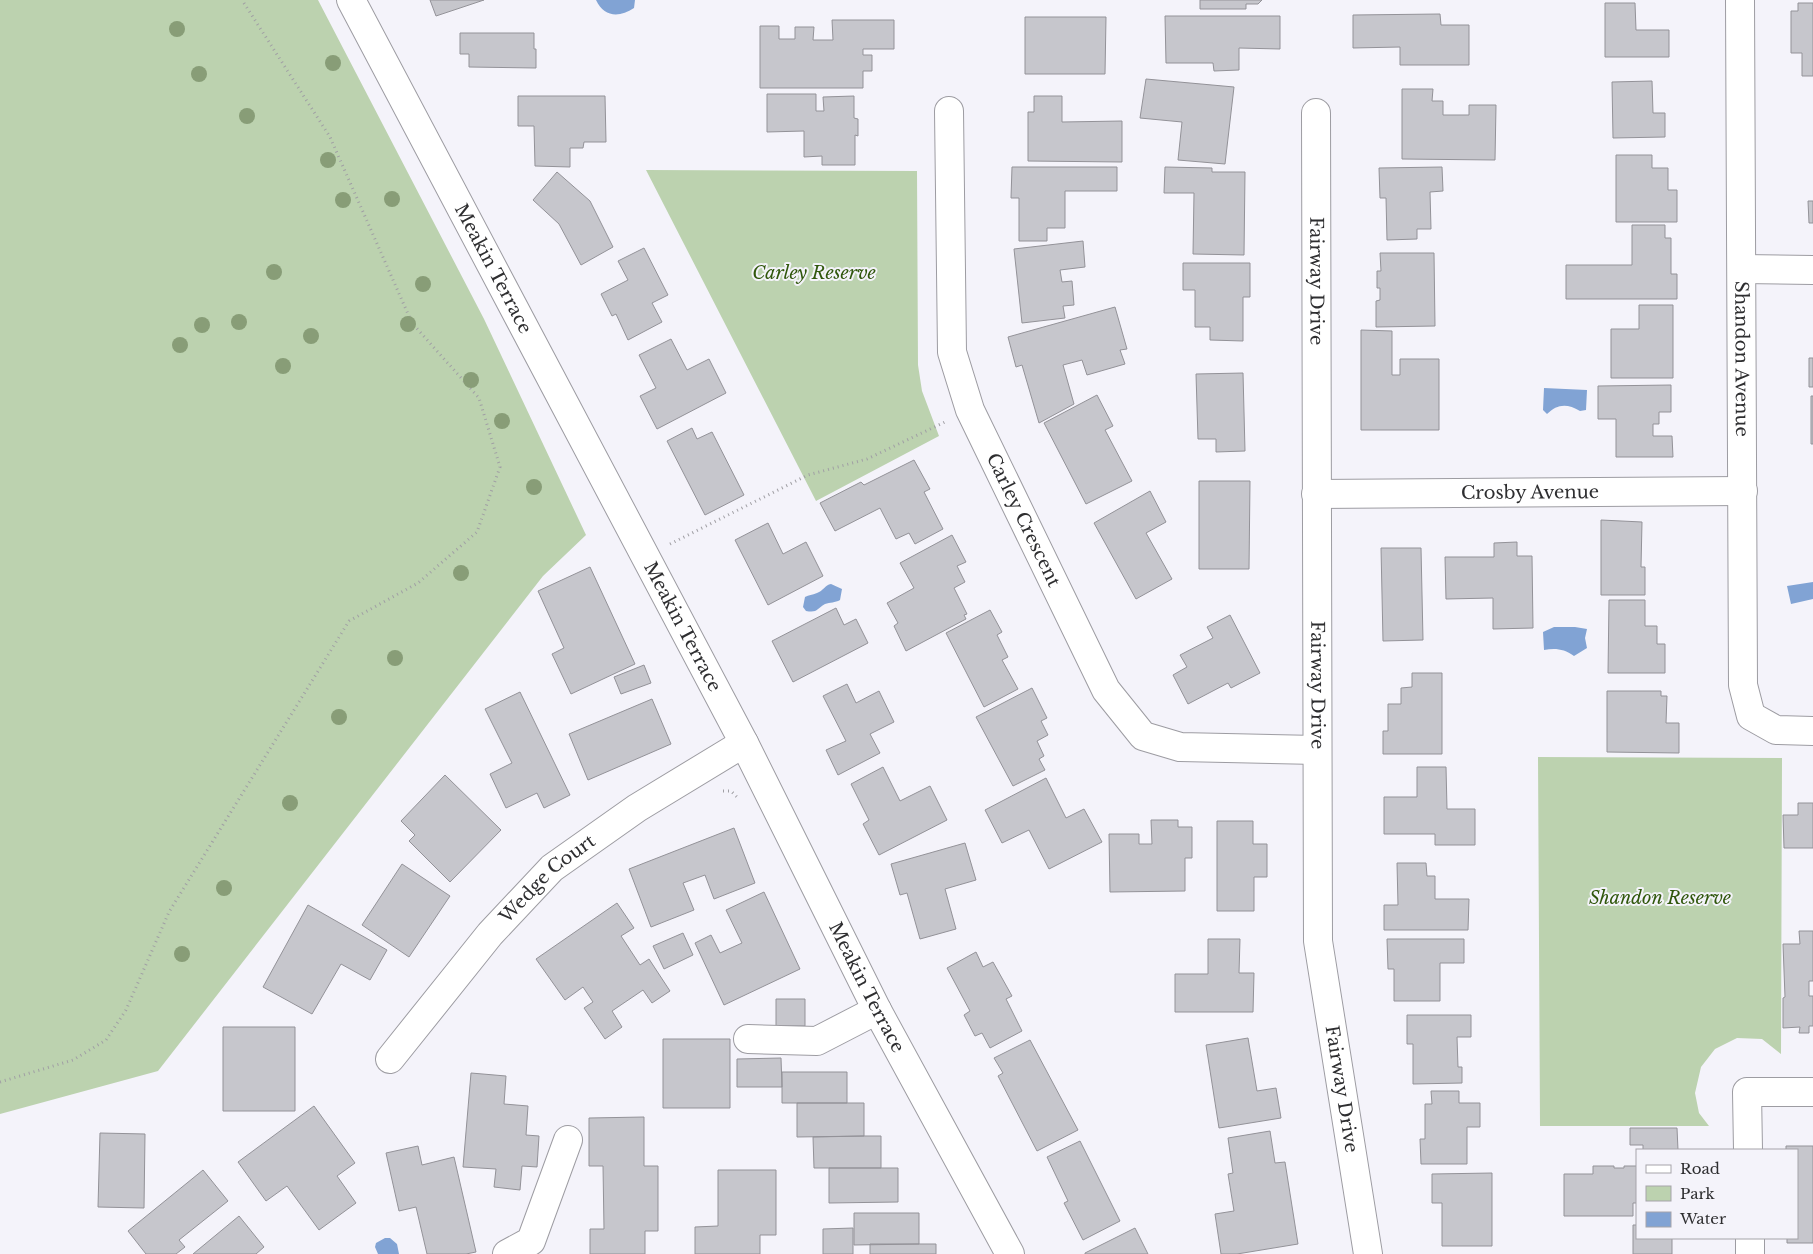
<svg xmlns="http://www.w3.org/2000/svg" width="1813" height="1254" font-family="'Libre Baskerville',serif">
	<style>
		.green { fill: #bcd2af }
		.water { fill: #81a3d4 }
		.building { fill: #c6c6cc; stroke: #939298 }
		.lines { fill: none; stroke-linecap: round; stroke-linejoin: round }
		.minor-casing { stroke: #9d9ca2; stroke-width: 30 }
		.path { stroke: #a09fa4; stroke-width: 3; stroke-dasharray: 1 4; stroke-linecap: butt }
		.minor { stroke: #fff; stroke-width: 28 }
		.tree { fill: #889d77 }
		.labels { text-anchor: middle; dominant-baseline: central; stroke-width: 4; stroke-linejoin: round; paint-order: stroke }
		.street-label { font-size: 18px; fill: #2e2e30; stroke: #f4f3fa }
		.park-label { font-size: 18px; font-style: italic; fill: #30570c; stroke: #f4f3fa }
	</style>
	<rect width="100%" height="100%" fill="#f4f3fa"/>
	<!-- green -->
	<path class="green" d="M0 0H318L484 319 586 535 543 576 158 1071 0 1114Z
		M646 170 917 171 918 365 922 391 939 436 816 501Z
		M1538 757 1782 758 1781 1054 1762 1039 1737 1038 1715 1049 1701 1067 1695 1093 1699 1113 1709 1126H1540Z"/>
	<!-- water -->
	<path class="water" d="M596 0H635L634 8C619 18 604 17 596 0Z
		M1544 388 1587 390 1586 410 1580 411C1567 403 1557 404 1547 414L1543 410Z
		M1813 582V599L1791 604 1787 586Z
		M831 584 842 589 840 600C835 603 830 602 825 604 816 609 818 613 806 611L803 607 805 597C809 595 812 595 817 593 823 591 825 585 831 584Z
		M1554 627H1575L1587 629 1585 638 1587 648 1574 656C1564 649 1556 648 1544 650L1543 632Z
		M385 1238H390L397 1244 399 1254H378L375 1247 376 1243Z"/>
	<!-- building -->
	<path class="building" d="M430 0H484L436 16Z
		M1200 0H1262L1258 4H1246V9H1200Z
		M1605 3H1635L1636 30H1669V57H1605Z
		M1798 3H1813V76H1802V53H1791V11H1798Z
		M1440 14 1441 25H1469V65H1400V47L1353 48V15Z
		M1165 16H1280V49L1239 48V70L1214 71 1213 63H1166Z
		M1025 17H1106L1105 74H1025Z
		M832 20H894V49H863V55H872V71H863V88H760V26H779V39H795V27H814L813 40H833Z
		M460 33H534V49H536V68L469 67V54H460Z
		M1146 79 1234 87 1225 164 1178 160 1182 122 1140 118Z
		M1652 81 1653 113H1665V137L1613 138 1612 82Z
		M1402 89H1433L1432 101H1443V115H1469V105H1496L1495 160 1402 159Z
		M767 94H816V111H824L823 97 854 96V118L858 119V136L855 135V165H822V156L804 157V131L767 132Z
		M518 96H605L606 142H584L583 148H570V167L535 166 534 126H518Z
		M1034 96H1062V122L1122 121V162L1028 161V112H1034Z
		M1616 155H1652V168H1668V190H1677V222H1616Z
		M1012 167H1117V191H1065V228H1047V241H1019V198H1011Z
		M1165 167 1212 168V172H1245L1244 255 1193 254 1194 193H1164Z
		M1442 167 1443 191 1430 192 1431 229H1417V239L1387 240 1386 198H1380L1379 168Z
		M557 172 590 201 613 247 581 265 559 224 533 200Z
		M1808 201H1813V223H1809Z
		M1632 225H1665V238H1671V274H1677V299H1566V265H1632Z
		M1083 241 1085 267 1060 270 1062 282 1072 281 1074 305 1063 306 1065 318 1022 323 1014 249Z
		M644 248 668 295 652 303 662 322 628 340 616 314 612 316 601 294 628 280 618 261Z
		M1380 253H1434L1435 326 1376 327V301L1380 300V288H1377V271H1381Z
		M1183 263H1250V297H1243V341L1210 340V327H1195V290H1183Z
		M1639 305H1673V378H1611V329H1639Z
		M1115 307 1127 349 1120 350 1125 364 1087 375 1082 360 1063 365 1074 404 1039 423 1022 365 1016 367 1008 337Z
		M1361 330 1392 331V375H1400V359H1439V430H1361Z
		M671 339 687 370 709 359 726 393 657 429 640 396 656 388 639 355Z
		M1809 358H1813V387H1809Z
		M1243 373 1245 451 1216 452V439H1198L1196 374Z
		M1671 385V412H1659V424H1653V436H1672L1673 457H1616V419H1598V386Z
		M1097 395 1113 426 1105 430 1132 481 1086 504 1044 423Z
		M1811 396H1813V444H1811Z
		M692 428 697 439 712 432 744 495 705 515 667 441Z
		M914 460 930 489 924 492 943 529 915 544 909 533 896 539 880 508 835 531 820 503 861 482 864 485Z
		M1199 481H1250L1249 569H1199Z
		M1150 491 1166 522 1146 533 1172 579 1136 599 1094 523Z
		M1601 520 1642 522 1641 567H1645V595H1601Z
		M768 523 783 554 806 542 823 576 768 605 735 540Z
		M952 535 966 562 957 566 965 582 954 588 967 614 964 615 966 619 906 651 894 626 898 623 887 603 914 588 900 563Z
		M1517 542V556H1532L1533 628 1493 629V598L1446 599 1445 557H1494V543Z
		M1381 548H1421L1423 640 1383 641Z
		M590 567 635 664 571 694 552 654 564 648 538 591Z
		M1609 600H1645V626H1657V644H1665V673H1608Z
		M836 608 844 625 856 619 868 643 793 682 772 641Z
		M990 610 1002 632 997 635 1008 657 1002 660 1018 689 984 707 946 633Z
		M1230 615 1260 673 1231 688 1228 683 1188 704 1173 675 1187 667 1180 655 1213 638 1207 627Z
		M644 665 651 683 621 694 614 677Z
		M1412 673H1442V754H1383V731H1388V704H1401V688L1412 687Z
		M847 684 856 703 879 691 894 722 870 734 880 753 838 775 826 750 846 741 823 696Z
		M1032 688 1047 718 1041 721 1048 735 1037 741 1044 756 1039 759 1045 770 1013 786 976 717Z
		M1607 691H1661V696H1667L1666 723H1679V753L1607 752Z
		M520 692 570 795 544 808 537 793 506 808 490 774 512 763 485 709Z
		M652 699 671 744 588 780 569 734Z
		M883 767 900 801 930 786 947 820 879 855 863 824 869 820 851 784Z
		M1417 767H1446L1447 809H1475V845H1435V834H1384V797H1417Z
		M445 775 501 830 450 882 409 841 415 835 401 821Z
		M1046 778 1066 818 1084 809 1102 842 1049 869 1029 830 1002 843 985 810Z
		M1798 803H1813V848H1784L1783 815H1798Z
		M1151 820H1178V827H1192V858H1185V891L1110 892 1109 834H1139V844H1152Z
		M1217 821H1253V844H1267V877H1254V911H1217Z
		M734 828 755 883 714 899 705 875 683 883 694 910 651 927 629 869Z
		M965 843 976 880 945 889 956 929 920 939 907 893 900 895 891 864Z
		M1397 863H1426L1427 876H1435V899H1469L1468 930H1384V905H1398Z
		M402 864 450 896 409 957 362 925Z
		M764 892 800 969 724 1005 695 943 711 935 720 953 742 943 726 910Z
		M617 903 634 928 621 936 640 965 649 959 670 991 652 1003 643 990 612 1011 622 1027 605 1039 584 1008 593 1002 583 987 565 1000 536 959Z
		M308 905 387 950 370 980 341 964 312 1014 263 987Z
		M1799 931H1813V981H1809V996H1813V1026H1809V1033H1799L1800 1027 1783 1028V998L1785 997 1783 944H1800Z
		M683 933 693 955 664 969 653 946Z
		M1208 939H1240L1239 973H1254L1253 1012H1175V974H1208Z
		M1387 939H1464V963H1440V1001H1394V969H1388Z
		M976 952 983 967 993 962 1012 996 1006 999 1022 1031 990 1048 982 1033 975 1036 964 1015 970 1011 947 968Z
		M776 999H805V1026H776Z
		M1407 1015H1471V1037H1457L1458 1067H1462V1083L1413 1084V1044H1407Z
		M223 1027H295V1111H223Z
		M1248 1038 1257 1091 1276 1088 1281 1118 1219 1128 1206 1045Z
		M663 1039H730V1108H663Z
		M1030 1040 1078 1130 1037 1151 998 1076 1003 1073 994 1058Z
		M781 1058 782 1087H737V1059Z
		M782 1072H847V1103H782Z
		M471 1073 506 1076 504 1104 528 1106 526 1135 539 1136 537 1167 522 1166 520 1190 494 1187 496 1169 463 1167Z
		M1431 1091H1459V1103H1480V1127H1467V1164H1421L1420 1139H1425V1104H1432Z
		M797 1103H864V1136L797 1137Z
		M314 1106 355 1163 337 1176 356 1203 319 1230 287 1186 266 1201 238 1162Z
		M644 1117V1166H658V1231H645V1254H590V1229H604L603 1166H589V1118Z
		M1630 1128H1677L1678 1150H1643V1145H1630Z
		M1270 1131 1275 1163 1285 1162 1298 1244 1237 1254H1221L1215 1214 1234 1211 1228 1174 1233 1173 1228 1138Z
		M100 1133 145 1134 144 1208 98 1207Z
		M864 1136H881V1168H814L813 1137Z
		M1080 1141 1120 1221 1083 1240 1064 1203 1068 1201 1047 1157Z
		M418 1146 422 1165 454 1157 476 1252 466 1254H427L416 1207 399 1211 386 1153Z
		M1786 1146H1813V1243H1787V1238H1797V1150H1786Z
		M1593 1166H1614V1168H1624V1166H1637V1203H1633V1216H1564V1174H1593Z
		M829 1168H898V1202L829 1203Z
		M203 1170 228 1201 179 1240 185 1247 176 1254H146L128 1231Z
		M718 1170H776V1235H760V1254H695V1227L718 1226Z
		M1492 1173V1246H1442V1203H1432V1174Z
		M854 1213H919V1244L854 1245Z
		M239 1216 264 1247 256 1254H193Z
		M1633 1225H1637V1238H1672V1254H1633Z
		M853 1228V1254H823V1229Z
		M1135 1228 1148 1254H1085V1253Z
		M870 1244H936V1254H870Z"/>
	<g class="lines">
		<!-- minor casing -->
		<g class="minor-casing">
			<g id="minor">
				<path id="s1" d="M351 0 744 743 877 1010 1010 1254"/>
				<path id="s2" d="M1740 0 1743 685 1751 716 1776 730 1813 731"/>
				<path id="s3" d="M949 111 952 352 970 410 1106 690 1143 736 1180 747 1317 750"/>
				<path id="s4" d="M1316 113 1318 941 1368 1254"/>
				<path d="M1742 269 1813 270"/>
				<path id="s5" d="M1316 494 1743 491"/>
				<path d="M748 1039 817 1041 877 1010"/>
				<path id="s6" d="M390 1059 490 934 552 868 637 808 744 743"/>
				<path d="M1748 1150 1747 1092H1813"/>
				<path d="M1750 1238V1254"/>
				<path d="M507 1254 531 1241 568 1140"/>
			</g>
		</g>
		<!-- path -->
		<path class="path" d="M670 544 808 475 867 459 945 422
			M723 791H731L737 797
			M0 1082 73 1060 106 1040 126 1010 169 912 349 621 418 583 477 532 500 467 479 398 412 323 330 137 242 0"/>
		<!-- minor -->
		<use href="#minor" class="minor"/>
	</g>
	<!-- trees -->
	<g class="tree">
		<circle cx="177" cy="29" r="8"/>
		<circle cx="333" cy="63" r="8"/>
		<circle cx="199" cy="74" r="8"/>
		<circle cx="247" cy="116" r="8"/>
		<circle cx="328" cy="160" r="8"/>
		<circle cx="392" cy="199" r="8"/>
		<circle cx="343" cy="200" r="8"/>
		<circle cx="274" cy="272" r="8"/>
		<circle cx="423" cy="284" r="8"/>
		<circle cx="239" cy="322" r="8"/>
		<circle cx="408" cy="324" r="8"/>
		<circle cx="202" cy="325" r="8"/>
		<circle cx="311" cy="336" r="8"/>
		<circle cx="180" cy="345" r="8"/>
		<circle cx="283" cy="366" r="8"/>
		<circle cx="471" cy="380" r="8"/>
		<circle cx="502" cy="421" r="8"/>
		<circle cx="534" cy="487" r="8"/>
		<circle cx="461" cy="573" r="8"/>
		<circle cx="395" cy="658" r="8"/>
		<circle cx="339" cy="717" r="8"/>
		<circle cx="290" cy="803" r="8"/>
		<circle cx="224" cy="888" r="8"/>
		<circle cx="182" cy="954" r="8"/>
	</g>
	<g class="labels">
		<!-- street labels -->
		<g class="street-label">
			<text stroke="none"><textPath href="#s1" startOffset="304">Meakin Terrace</textPath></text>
			<text stroke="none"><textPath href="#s4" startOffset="168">Fairway Drive</textPath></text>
			<text stroke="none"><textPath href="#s2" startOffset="359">Shandon Avenue</textPath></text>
			<text stroke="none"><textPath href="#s5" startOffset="214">Crosby Avenue</textPath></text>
			<text stroke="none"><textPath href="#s3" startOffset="424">Carley Crescent</textPath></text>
			<text stroke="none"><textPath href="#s1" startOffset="709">Meakin Terrace</textPath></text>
			<text stroke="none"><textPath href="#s4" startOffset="572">Fairway Drive</textPath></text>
			<text stroke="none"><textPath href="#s6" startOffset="240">Wedge Court</textPath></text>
			<text stroke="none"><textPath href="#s1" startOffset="1114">Meakin Terrace</textPath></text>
			<text stroke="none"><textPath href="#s4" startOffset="978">Fairway Drive</textPath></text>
		</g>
		<!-- park labels -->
		<g class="park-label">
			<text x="814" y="273">Carley Reserve</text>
			<text x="1660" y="898">Shandon Reserve</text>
		</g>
	</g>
	<!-- legend -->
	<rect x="1636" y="1149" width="162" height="90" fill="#f4f3fa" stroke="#a5a4a9"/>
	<rect x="1646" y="1165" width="25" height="8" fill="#ffffff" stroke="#a5a4a9"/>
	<text x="1680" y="1174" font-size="15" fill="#2e2e30">Road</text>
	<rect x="1646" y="1186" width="25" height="15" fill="#bcd2af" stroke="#a5a4a9"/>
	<text x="1680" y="1199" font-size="15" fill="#2e2e30">Park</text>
	<rect x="1646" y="1212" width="25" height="15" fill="#81a3d4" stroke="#a5a4a9"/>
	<text x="1680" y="1224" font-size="15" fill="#2e2e30">Water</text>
</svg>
